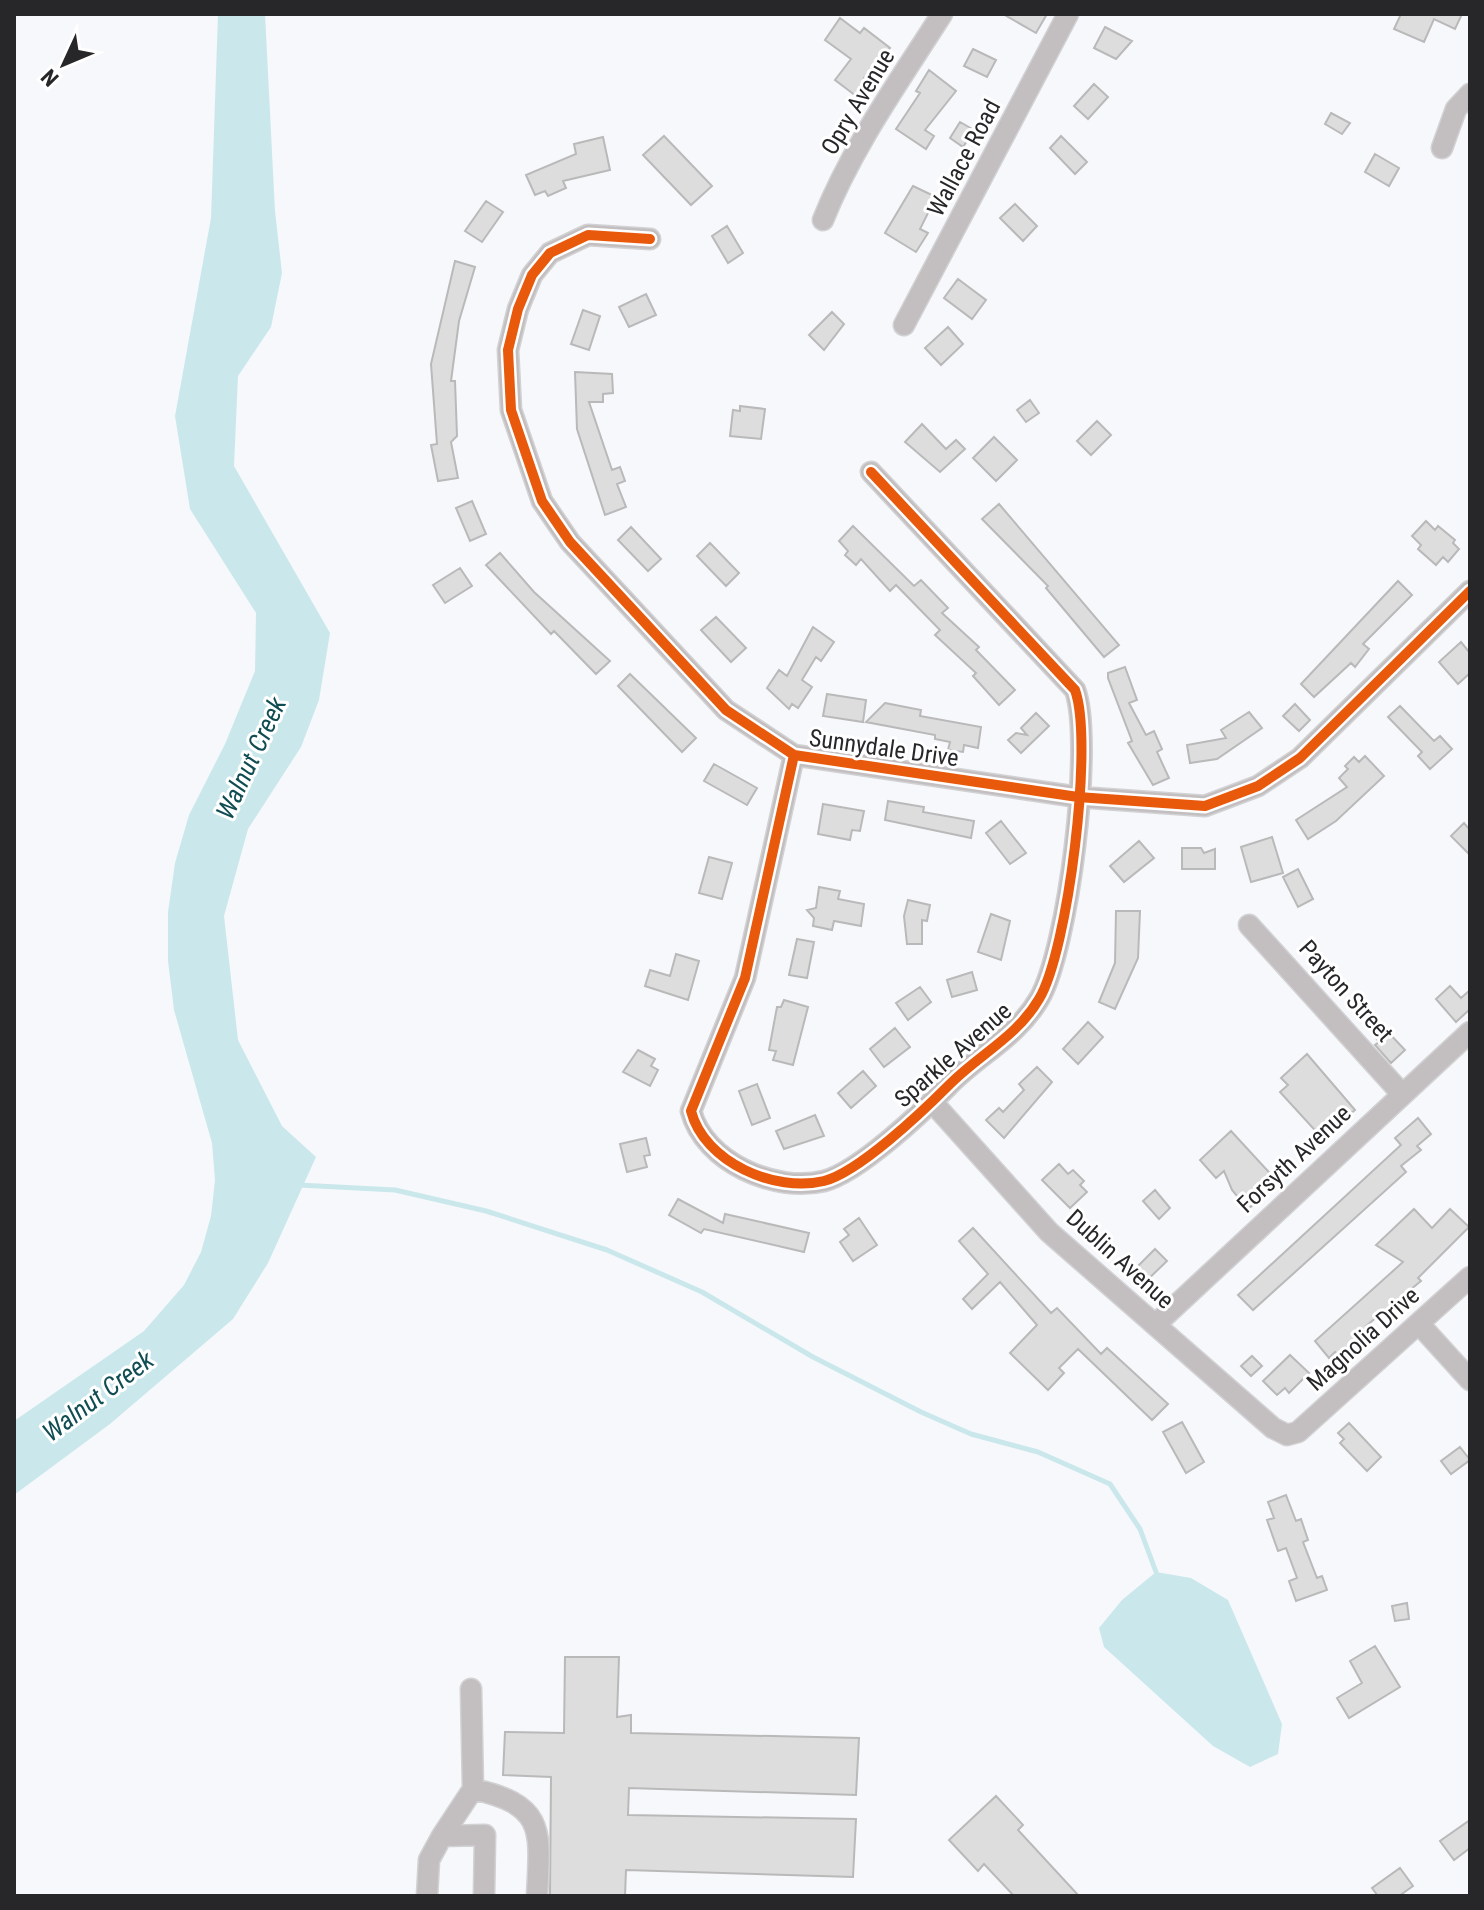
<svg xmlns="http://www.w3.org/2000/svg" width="1484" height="1910" font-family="'Roboto Condensed',sans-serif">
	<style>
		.water { fill: #cae8ec }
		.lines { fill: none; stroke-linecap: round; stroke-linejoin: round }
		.stream { stroke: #cae8ec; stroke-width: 5 }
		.building { fill: #deddde; stroke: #b9b9ba; stroke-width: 2 }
		.minor-casing { stroke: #d2d2d4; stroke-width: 23 }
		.minor { stroke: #c3bebf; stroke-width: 20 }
		.cycleway-casing { stroke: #fff; stroke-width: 15 }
		.cycleway { stroke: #e8590c; stroke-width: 10 }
		.labels { text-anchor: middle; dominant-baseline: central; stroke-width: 6; stroke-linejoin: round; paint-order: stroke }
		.street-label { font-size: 24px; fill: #272729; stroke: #fff }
		.water-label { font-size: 26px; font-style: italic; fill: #104d53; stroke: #fff }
	</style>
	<rect width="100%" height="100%" fill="#f7f8fb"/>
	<!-- water -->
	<path class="water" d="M218 14H265L275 211 282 273 271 327 238 376 234 466 330 633 319 700 301 747 248 829 224 916 238 1040 282 1126 316 1157 268 1263 233 1319 110 1424 14 1495V1421L144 1331 184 1285 201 1252 211 1216 215 1180 212 1143 174 1010 168 961V912L175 863 189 815 225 744 255 671 256 613 190 509 175 416 211 218Z
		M1156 1572 1191 1578 1228 1600 1282 1724 1278 1754 1250 1767 1213 1746 1104 1647 1099 1628 1122 1600Z"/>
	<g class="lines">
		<!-- stream -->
		<path class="stream" d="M299 1185 395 1190 486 1211 607 1250 702 1292 813 1357 921 1412 971 1434 1038 1452 1110 1484 1140 1529 1156 1572"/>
	</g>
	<!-- building -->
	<path class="building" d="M1003 14H1047L1036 33Z
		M1401 14H1462L1455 29 1434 19 1424 42 1394 29Z
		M840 18 860 33 864 28 890 48 864 78 872 85 860 99 835 80 851 59 825 40Z
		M1105 27 1132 41 1116 59 1094 48Z
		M973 49 996 60 987 77 964 66Z
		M929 70 956 91 925 130 934 136 926 149 896 129 920 93 916 91Z
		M1094 84 1108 97 1088 119 1074 106Z
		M1331 113 1350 123 1342 134 1325 124Z
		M960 122 974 130 963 147 950 138Z
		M664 136 712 186 691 205 643 155Z
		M1061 136 1087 162 1075 174 1050 148Z
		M603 137 610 170 563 181 566 188 548 196 545 191 535 195 526 175 576 154 574 144Z
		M1375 154 1399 168 1389 186 1365 172Z
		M913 186 936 197 920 229 928 233 916 252 885 233Z
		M486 201 503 212 482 242 465 231Z
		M1015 204 1037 226 1023 241 1000 218Z
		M727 226 743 253 728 263 712 236Z
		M455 261 475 267 459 321 451 381H455L457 436 451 442 458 478 438 481 431 445 437 444 431 364Z
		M958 279 986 300 972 319 944 298Z
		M646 294 656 315 629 327 619 307Z
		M583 310 600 316 589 350 571 344Z
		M832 312 844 324 824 350 809 335Z
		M948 327 963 344 941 365 925 348Z
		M575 372 612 374 613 393 603 394V402H589L612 470 620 467 625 481 617 484 626 507 605 515 577 429Z
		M1030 400 1039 413 1026 422 1017 410Z
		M740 406 765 409 761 439 730 436 733 410 740 411Z
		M1097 421 1111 435 1091 455 1077 441Z
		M922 424 946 449 956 440 965 449 940 472 905 442Z
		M994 437 1017 460 996 481 973 458Z
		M472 501 486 534 470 541 456 508Z
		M999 504 1119 645 1104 657 1046 588 1048 586 982 519Z
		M1426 521 1435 530 1438 526 1455 540 1453 543 1459 549 1448 562 1443 557 1436 565 1418 549 1421 545 1412 536Z
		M853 526 914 586 921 580 948 608 942 613 979 647 976 650 1015 690 999 705 973 676 976 673 935 635 940 630 896 585 890 591 861 559 856 565 845 555 848 551 839 541Z
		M631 527 661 559 648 571 618 540Z
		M710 543 739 573 726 586 697 556Z
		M500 553 534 592 610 661 596 674 554 631 551 634 486 565Z
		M460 568 472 586 445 603 433 585Z
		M1398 581 1412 595 1363 644 1369 649 1355 667 1351 663 1314 697 1301 684Z
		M716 617 746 648 731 662 701 630Z
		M813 627 834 642 821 661 816 657 802 680 812 687 798 708 792 704 789 709 767 688 779 670 787 676Z
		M1461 642 1470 653V673L1458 684 1439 662Z
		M1125 667 1137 700 1129 703 1146 735 1154 731 1162 749 1157 752 1169 778 1153 785 1128 743 1132 741 1108 678V673Z
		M630 674 696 738 682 752 618 686Z
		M827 694 866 700 863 722 823 716Z
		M885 703 921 710 920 716 981 727 978 748 964 745 963 752 948 750 950 742 935 739V735L866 722Z
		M1295 704 1310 720 1299 731 1283 716Z
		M1400 706 1434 741 1440 736 1452 749 1430 769 1418 756 1422 752 1388 717Z
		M1249 712 1262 728 1217 759 1190 763 1187 745 1226 738 1221 730Z
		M1036 713 1049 726 1021 753 1008 740 1016 733 1027 735 1021 728Z
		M1365 756 1384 776 1336 821 1308 839 1296 820 1347 787 1339 778 1348 769 1345 766 1354 757 1359 762Z
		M714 764 757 788 747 805 704 781Z
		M888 801 924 807 923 812 974 821 971 838 885 820Z
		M823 804 864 811 860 831 852 830 850 840 818 834Z
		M1001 821 1026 853 1010 864 986 833Z
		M1464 823 1470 830V855L1451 836Z
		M1272 837 1283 873 1251 882 1241 847Z
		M1139 841 1154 858 1124 882 1110 866Z
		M1182 848H1201L1204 853 1215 849V869H1182Z
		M709 857 732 863 722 899 699 893Z
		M1298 869 1313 899 1298 907 1283 877Z
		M819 887 840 891 838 899 864 904 861 926 834 921 832 930 813 926 814 918 807 910 816 908Z
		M908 900 930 905 927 921 922 920V944H907L904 916Z
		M1116 911H1140L1138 958 1115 1009 1099 1002 1115 963Z
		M991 914 1010 921 1001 960 978 952Z
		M797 939 814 942 807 978 789 975Z
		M676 954 699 961 688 1000 645 986 650 970 670 976Z
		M972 972 977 990 952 997 947 980Z
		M1450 986 1461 998 1470 990V1009L1456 1022 1436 999Z
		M920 987 931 1002 908 1020 896 1003Z
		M784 1000 808 1007 793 1065 773 1060 776 1051 769 1050 777 1007H781Z
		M1088 1022 1103 1037 1078 1064 1063 1049Z
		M895 1028 910 1047 884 1067 870 1049Z
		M1385 1029 1405 1050 1391 1063 1375 1045 1379 1042 1376 1038Z
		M638 1050 655 1059 651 1066 658 1070 650 1086 623 1072Z
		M1307 1054 1355 1110 1347 1117 1349 1120 1322 1138 1280 1092 1288 1085 1281 1078Z
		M1037 1067 1052 1082 1004 1138 986 1120 999 1108 1003 1112 1024 1090 1019 1084Z
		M863 1071 876 1086 851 1108 838 1093Z
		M757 1084 770 1118 752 1125 739 1091Z
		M815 1115 824 1136 784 1149 776 1131Z
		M1418 1118 1431 1134 1417 1146 1421 1150 1401 1166 1406 1172 1253 1310 1238 1295 1401 1145 1395 1138Z
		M1231 1131 1279 1183 1248 1209 1232 1190 1224 1171 1216 1178 1200 1160Z
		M646 1138 650 1155 644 1156 647 1167 627 1172 620 1144Z
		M1059 1164 1068 1174 1073 1170 1084 1181 1080 1185 1087 1192 1070 1208 1042 1180Z
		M1155 1190 1170 1208 1159 1219 1143 1201Z
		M678 1199 723 1223 725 1214 809 1233 804 1252 704 1229 701 1233 669 1215Z
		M1414 1209 1432 1228 1450 1209 1469 1227 1418 1278 1421 1281 1366 1326 1368 1329 1338 1355 1335 1352 1329 1358 1315 1341 1403 1262 1376 1245Z
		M859 1218 877 1245 853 1261 840 1242 849 1235 844 1229Z
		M973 1228 1051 1313 1057 1308 1101 1354 1107 1348 1168 1404 1152 1420 1078 1349 1059 1368 1064 1373 1048 1390 1010 1353 1037 1325 1000 1282 972 1309 963 1299 988 1274 959 1241Z
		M1155 1249 1167 1261 1142 1285 1131 1273Z
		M1290 1355 1309 1373 1289 1393 1285 1388 1277 1395 1263 1381Z
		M1252 1356 1262 1366 1251 1376 1241 1366Z
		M1182 1422 1204 1462 1186 1473 1163 1432Z
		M1349 1423 1381 1457 1367 1471 1340 1443 1344 1439 1338 1433Z
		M1460 1447 1470 1460 1451 1474 1441 1461Z
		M1286 1495 1296 1521 1301 1519 1308 1540 1303 1542 1317 1578 1322 1576 1327 1590 1296 1601 1289 1581 1297 1578 1286 1548 1278 1551 1267 1520 1274 1518 1268 1502Z
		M1407 1603 1409 1619 1395 1621 1392 1606Z
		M1375 1646 1400 1687 1349 1718 1337 1698 1362 1683 1350 1661Z
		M565 1657H619L617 1717 631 1715V1733L859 1738 856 1795 629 1788 628 1815 856 1819 853 1877 626 1870 625 1896H550L551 1777 503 1775 505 1732 564 1733Z
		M996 1796 1023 1825 1018 1830 1079 1896H1014L984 1864 978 1871 949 1840Z
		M1470 1820V1848L1454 1860 1440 1841Z
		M1400 1868 1413 1886 1399 1896H1378L1372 1888Z"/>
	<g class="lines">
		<!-- minor casing -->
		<g class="minor-casing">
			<path id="minor" d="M1442 148 1456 109 1470 94
				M823 220C852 147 900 80 942 14
				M650 239 588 235 550 253 532 275 518 309 508 350 511 410 542 501 570 542 726 710 794 755 1078 797 1205 806 1258 786 1300 758 1470 591
				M904 325 1068 14
				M794 755 745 978 691 1111C704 1162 775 1193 824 1181 859 1172 922 1112 948 1086 978 1055 1017 1037 1039 999 1068 951 1094 742 1075 690L871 472
				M1249 925 1402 1094
				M934 1104 1049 1232 1273 1428 1287 1435 1298 1432 1470 1277
				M1155 1325 1470 1032
				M1420 1325 1470 1380
				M473 1789C547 1805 540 1832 537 1896
				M442 1836 473 1789 471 1689
				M427 1896 429 1860 442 1836 485 1835 484 1896"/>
		</g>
		<!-- minor -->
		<use href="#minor" class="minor"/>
		<!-- cycleway casing -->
		<g class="cycleway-casing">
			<path id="cycleway" d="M650 239 588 235 550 253 532 275 518 309 508 350 511 410 542 501 570 542 726 710 794 755 1078 797 1205 806 1258 786 1300 758 1470 591
				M794 755 745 978 691 1111C704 1162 775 1193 824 1181 859 1172 922 1112 948 1086 978 1055 1017 1037 1039 999 1068 951 1094 742 1075 690L871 472"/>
		</g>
		<!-- cycleway -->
		<use href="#cycleway" class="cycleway"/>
	</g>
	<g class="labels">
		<!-- street labels -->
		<g class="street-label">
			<text transform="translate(858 102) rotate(-59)">Opry Avenue</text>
			<text transform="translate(964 158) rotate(-62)">Wallace Road</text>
			<text transform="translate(884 748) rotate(8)">Sunnydale Drive</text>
			<text transform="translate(1346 991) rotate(48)">Payton Street</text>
			<text transform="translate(953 1055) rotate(-41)">Sparkle Avenue</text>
			<text transform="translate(1294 1159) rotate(-43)">Forsyth Avenue</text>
			<text transform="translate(1120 1259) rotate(42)">Dublin Avenue</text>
			<text transform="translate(1363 1339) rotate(-42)">Magnolia Drive</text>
		</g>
		<!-- water labels -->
		<g class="water-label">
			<text transform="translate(251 758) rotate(-65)">Walnut Creek</text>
			<text transform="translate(98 1396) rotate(-37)">Walnut Creek</text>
		</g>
	</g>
	<!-- border -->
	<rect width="1484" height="1910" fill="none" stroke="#272729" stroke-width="32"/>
	<!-- north arrow -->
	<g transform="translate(64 64) rotate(226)" stroke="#ffffff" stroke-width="6" paint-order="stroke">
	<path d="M0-6L14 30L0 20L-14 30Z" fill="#272729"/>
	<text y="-12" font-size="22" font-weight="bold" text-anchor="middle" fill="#272729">N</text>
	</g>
</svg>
